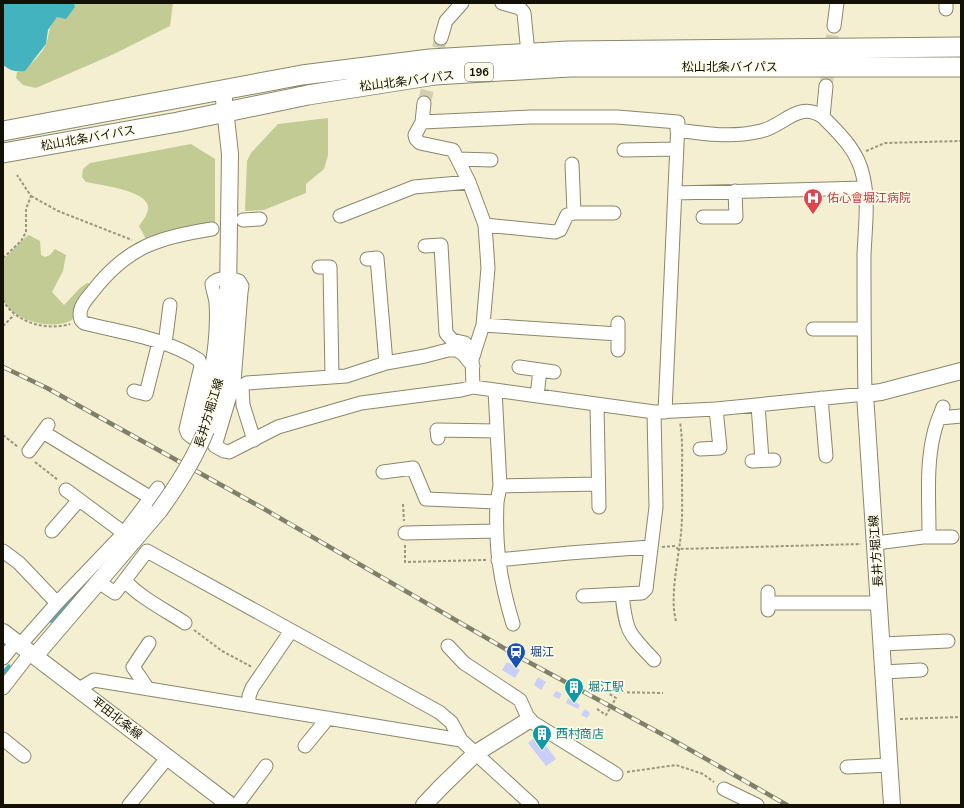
<svg xmlns="http://www.w3.org/2000/svg" width="964" height="808" font-family="'Nunito Sans','Noto Sans JP',sans-serif">
	<style>
		.green { fill: #c2cb94 }
		.water { fill: #43b4bf }
		.lines { fill: none; stroke-linecap: round; stroke-linejoin: round }
		.stream { stroke: #43b4bf; stroke-width: 3.5 }
		.building { fill: #cacffa }
		.minor-tunnel { stroke: #d1ceb2; stroke-width: 13; stroke-dasharray: 13 6; stroke-linecap: butt }
		.minor-casing { stroke: #8b876b; stroke-width: 15 }
		.major-casing { stroke: #8b876b; stroke-width: 18 }
		.highway-casing { stroke: #8b876b; stroke-width: 21 }
		.path { stroke: #99957e; stroke-width: 2; stroke-dasharray: 3 2; stroke-linecap: butt }
		.minor { stroke: #fff; stroke-width: 13 }
		.major { stroke: #fff; stroke-width: 16 }
		.highway { stroke: #fff; stroke-width: 19 }
		.rail-casing { stroke: #817e69; stroke-width: 4.5 }
		.rail { stroke: #fefce9; stroke-width: 3; stroke-dasharray: 9; stroke-linecap: butt }
		.major-bridge-casing { stroke: #8b876b; stroke-width: 18; stroke-linecap: butt }
		.major-bridge { stroke: #fff; stroke-width: 16 }
		.labels { text-anchor: middle; dominant-baseline: central; stroke-width: 3.5; stroke-linejoin: round; paint-order: stroke }
		.shield { fill: #fefce9; stroke: #5a584a; stroke-width: 1 }
		.shield-label { font-size: 11px; font-weight: bold; fill: #131106 }
		.street-label { font-size: 12px; fill: #131106; stroke: #fefce9 }
		.health-label { font-size: 12px; fill: #be3a42; stroke: #fefce9; text-anchor: start }
		.transit-label { font-size: 12px; fill: #164399; stroke: #fefce9; text-anchor: start }
		.culture-label { font-size: 12px; fill: #0d838f; stroke: #fefce9; text-anchor: start }
	</style>
	<rect width="100%" height="100%" fill="#f3efd0"/>
	<!-- green -->
	<path class="green" d="M74 3H173L170 26 114 54 36 88 23 85 16 78 17 72C27 70 42 54 46 44 50 35 47 29 56 18 60 13 69 10 75 7Z
		M328 118V155L324 169 306 184V193L264 210 245 211 247 161 251 153 278 124Z
		M191 144 215 159V222L147 241 139 226C143 220 149 214 148 206 145 190 100 185 86 182L82 177 83 169 90 163Z
		M29 235 40 241 41 255 45 257 50 255 55 249 66 255 63 271 52 292 64 305 80 288 87 283 91 284 72 320C54 331 8 321 3 297 1 286 3 271 3 260 8 255 26 236 29 235Z"/>
	<!-- water -->
	<path class="water" d="M3 3H74L75 7 66 19 57 17 48 30 46 44 25 71C15 72 11 71 3 65Z"/>
	<g class="lines">
		<!-- stream -->
		<path class="stream" d="M51 621 87 581
			M3 673 9 666"/>
	</g>
	<!-- building -->
	<path class="building" d="M507 662 520 670 515 678 502 670Z
		M538 677 546 682 541 690 534 685Z
		M556 691 562 694 559 699 553 696Z
		M568 698 580 705 578 709 566 703Z
		M585 709 590 713 587 718 581 715Z
		M538 735 556 759 546 766 528 743Z"/>
	<g class="lines">
		<!-- minor-tunnel -->
		<path class="minor-tunnel" d="M826 86 834 26
			M424 103 441 38"/>
		<!-- minor casing -->
		<g class="minor-casing">
			<path id="minor" d="M502 3 520 8 524 13 528 53
				M946 3V9
				M834 26 837 3
				M441 38 446 21 462 3
				M424 103 422 122 415 135 416 139 420 143 453 150 469 182 485 225 488 268 483 325 472 359 473 387
				M422 122 531 117H617L678 122 665 412
				M677 130C705 134 733 138 761 131 784 126 798 100 823 117
				M624 150 677 149
				M458 159 491 160
				M572 164 574 213
				M675 193 864 188
				M340 216 414 187 469 182
				M703 217H736L735 191
				M243 220 260 219
				M485 225 555 232 560 230 567 215 574 213H614
				M212 229C159 237 127 247 93 291 86 300 77 308 81 320L84 323C123 333 165 338 199 360L201 366 186 429 188 434 193 438C208 394 219 348 216 302 215 296 213 291 212 284 218 276 231 278 239 281L242 286 241 292 234 382 215 446 224 451 229 452 278 427 361 403 461 390 473 387 654 412 716 409 865 394C864 348 864 301 864 255 865 229 869 201 863 176 858 151 840 134 823 117L826 86
				M425 246 441 245 446 333 452 340 465 343 474 354
				M367 259 377 258 386 363
				M319 267H330L332 377
				M483 325 618 334
				M813 329H863
				M165 344 170 305
				M618 350V323
				M519 367 554 372
				M495 390 500 486 598 484
				M134 391 146 394 159 342
				M537 396 540 370
				M821 398 826 456
				M597 405 599 507
				M758 405 762 460
				M940 418 961 416
				M43 432 151 498
				M438 438 437 430 497 431
				M254 440 243 405 242 386 247 383 346 376 386 363 425 356 448 350H457L463 354 473 366
				M700 449 720 448 716 409
				M29 451 48 425
				M752 461 774 460
				M383 472 413 468 426 499 497 502 500 486
				M66 490 124 533
				M497 502C495 548 500 581 513 624
				M52 531 79 500
				M405 533 496 531
				M927 537H952
				M876 543 923 537H927L929 532C929 500 926 465 934 433 936 424 940 415 943 407
				M3 551 19 563 57 603
				M498 560 569 553 650 547
				M125 581C141 598 165 610 185 623
				M100 583 115 593 147 551 439 712 451 722 461 740
				M768 592V610
				M622 594C626 632 628 633 654 660
				M583 596 642 593 646 589 656 507 654 412
				M768 603H879
				M882 644 948 641
				M20 645 57 603 124 533 158 488
				M448 646 464 663 520 700 529 720 616 774
				M3 658 16 642
				M883 672 921 670
				M3 688 31 652
				M79 689 94 680 461 740 532 805
				M148 689 133 667 149 643
				M249 705V696L252 688 291 631
				M3 739 24 756
				M305 746 328 718
				M847 767 889 765
				M724 789 757 805
				M129 805 168 757
				M237 805 266 766"/>
		</g>
		<!-- major casing -->
		<g class="major-casing">
			<path id="major" d="M206 430 218 393 222 367 228 294 230 154 223 91
				M3 632 230 805
				M35 656 159 511
				M424 805 441 787 476 753 529 720
				M892 805 865 394 881 392 961 371"/>
		</g>
		<!-- highway casing -->
		<g class="highway-casing">
			<path id="highway" d="M3 131 302 75 430 59 568 51 961 47
				M3 153 178 122 308 95 435 75 570 67H961"/>
		</g>
		<!-- path -->
		<path class="path" d="M866 151 885 143 961 141
			M31 196 58 211 132 240
			M3 258 21 241 26 232V209L31 196 17 175
			M3 300C15 323 47 331 70 324
			M3 326 14 315
			M3 435 18 447
			M35 462 58 480
			M403 504 404 521
			M405 545V562L486 560
			M662 547 675 546 678 549 861 544
			M676 621C670 599 677 566 680 542 683 521 682 499 682 477 682 459 683 440 680 422
			M194 630 222 651 252 667
			M607 692 663 693
			M597 709 606 715 616 698 608 693
			M900 719 961 717
			M627 772 676 765 703 774 714 782"/>
		<!-- minor -->
		<use href="#minor" class="minor"/>
		<!-- major -->
		<use href="#major" class="major"/>
		<!-- highway -->
		<use href="#highway" class="highway"/>
		<!-- rail casing -->
		<g class="rail-casing">
			<path id="rail" d="M3 367 47 388 259 506 521 658 671 739 787 805"/>
		</g>
		<!-- rail -->
		<use href="#rail" class="rail"/>
		<!-- major-bridge casing -->
		<g class="major-bridge-casing">
			<path id="major-bridge" d="M159 511C178 485 194 460 206 430"/>
		</g>
		<!-- major-bridge -->
		<use href="#major-bridge" class="major-bridge"/>
	</g>
	<!-- icons -->
	<defs>
		<g id="hospital-pin" transform="scale(1)"><path d="M0 17L-7.5 6A9.5 9.5 0 1 1 7.5 6Z" fill="#e0444e" stroke="#fefce9"/><path d="M-5-5h3v3.5h4V-5h3V5h-3V1.5h-4V5h-3Z" fill="#fff"/></g>
		<g id="station-pin" transform="scale(1)"><path d="M0 17L-7.5 6A9.5 9.5 0 1 1 7.5 6Z" fill="#1a4fb4" stroke="#fefce9"/><path d="M-3-6H3Q5-6 5-4V2Q5 4 3 4L4.5 6H3L1.5 4h-3L-3 6H-4.5L-3 4Q-5 4-5 2V-4Q-5-6-3-6ZM-3.5-4v3h7v-3ZM-3.5 1v1.5H-2V1ZM2 1v1.5H3.5V1Z" fill="#fff"/></g>
		<g id="building-pin" transform="scale(1)"><path d="M0 17L-7.5 6A9.5 9.5 0 1 1 7.5 6Z" fill="#0f9aa8" stroke="#fefce9"/><path d="M-4-6H4V6H1V3H-1V6H-4ZM-2.5-4.3h1.7v1.8h-1.7ZM.8-4.3h1.7v1.8H.8ZM-2.5-1h1.7V.8h-1.7ZM.8-1h1.7V.8H.8Z" fill="#fff"/></g>
	</defs>
	<g fill-rule="evenodd">
		<use href="#hospital-pin" x="813" y="198"/>
		<use href="#station-pin" x="516" y="652"/>
		<use href="#building-pin" x="574" y="687"/>
		<use href="#building-pin" x="542" y="734"/>
	</g>
	<g class="labels">
		<!-- shield labels -->
		<rect class="shield" x="465" y="63" width="28" height="18" rx="3"/>
		<g class="shield-label">
			<text x="479" y="72">196</text>
		</g>
		<!-- street labels -->
		<g class="street-label">
			<text x="730" y="67">松山北条バイパス</text>
			<text transform="translate(407 81) rotate(-7)">松山北条バイパス</text>
			<text transform="translate(88 138) rotate(-10)">松山北条バイパス</text>
			<text transform="translate(209 413) rotate(-73)">長井方堀江線</text>
			<text transform="translate(876 551) rotate(-94)">長井方堀江線</text>
			<text transform="translate(117 718) rotate(38)">平田北条線</text>
		</g>
		<!-- health labels -->
		<g class="health-label">
			<text x="827" y="198">佑心會堀江病院</text>
		</g>
		<!-- transit labels -->
		<g class="transit-label">
			<text x="530" y="652">堀江</text>
		</g>
		<!-- culture labels -->
		<g class="culture-label">
			<text x="588" y="687">堀江駅</text>
			<text x="556" y="734">西村商店</text>
		</g>
	</g>
	<!-- border -->
	<rect width="964" height="808" fill="none" stroke="#131106" stroke-width="8"/>
</svg>
